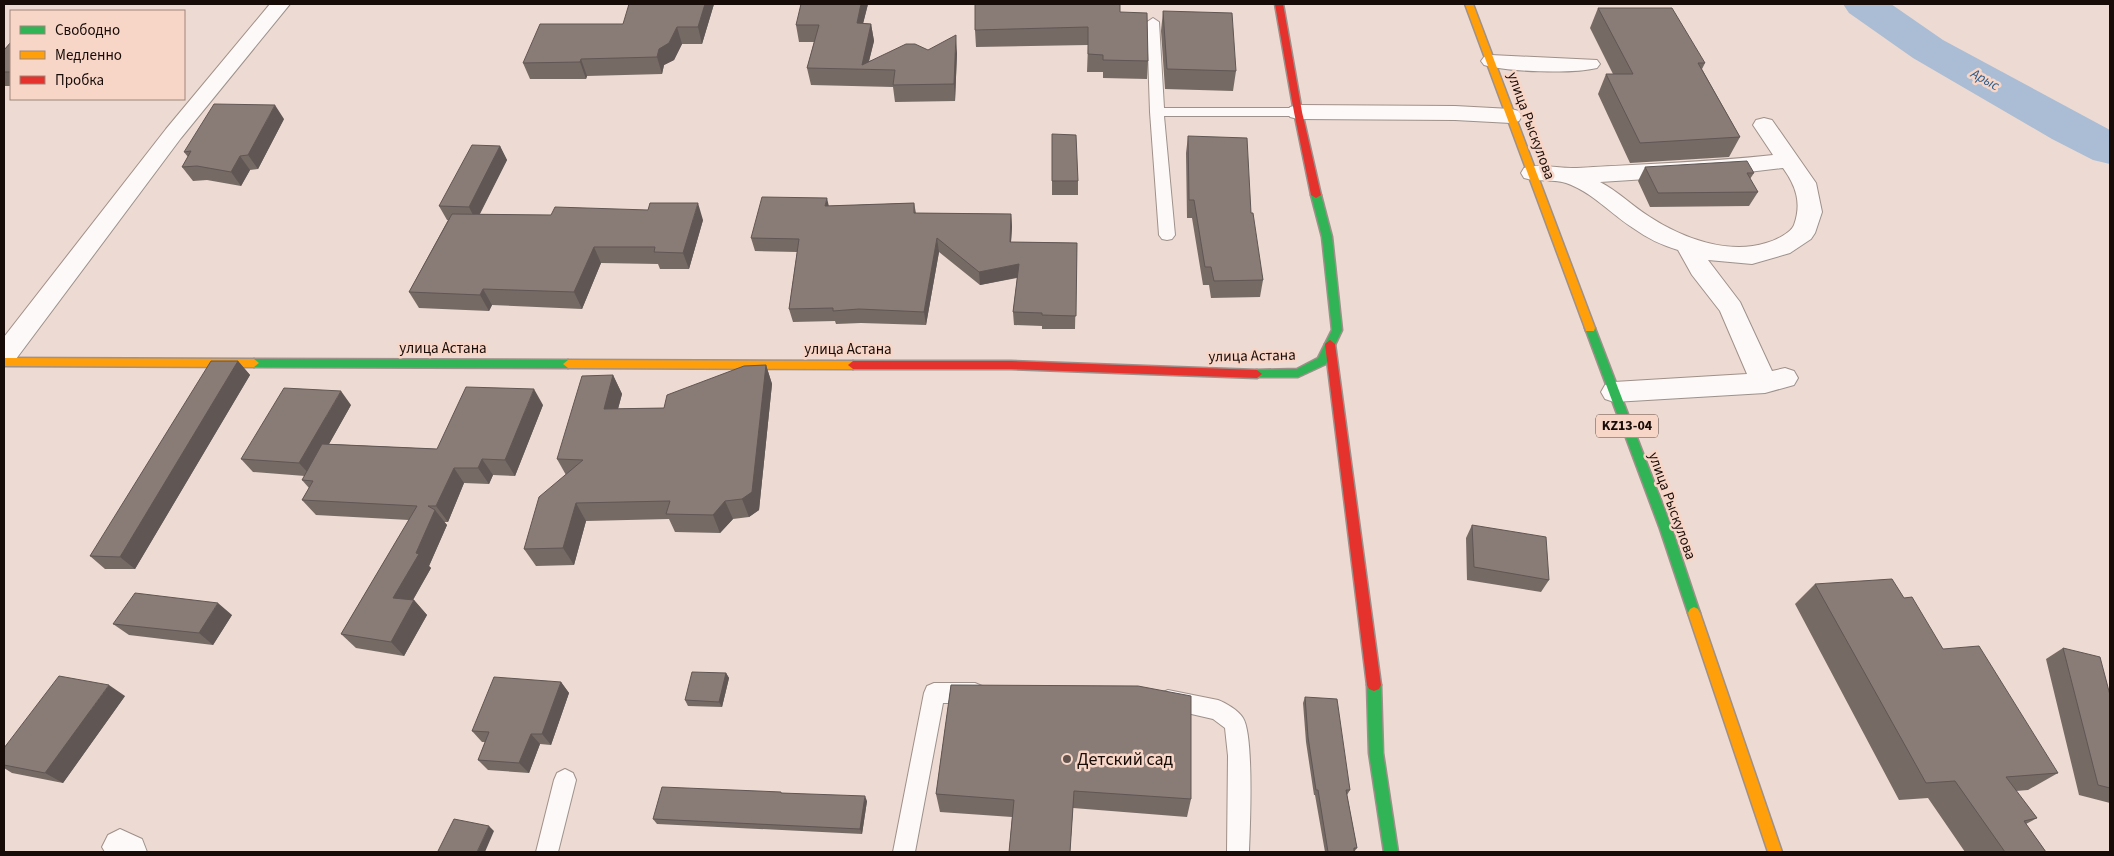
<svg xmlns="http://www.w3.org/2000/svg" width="2114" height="856" font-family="'Source Sans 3',sans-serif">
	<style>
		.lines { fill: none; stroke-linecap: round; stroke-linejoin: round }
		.river { fill: #aabdd4; fill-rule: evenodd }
		.lane-casing { stroke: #9e908a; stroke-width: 2 }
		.street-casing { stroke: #9e908a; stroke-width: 2 }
		.fast-casing { stroke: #9e908a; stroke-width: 3 }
		.slow-casing { stroke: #9e908a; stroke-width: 3 }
		.jam-casing { stroke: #9e908a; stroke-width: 3 }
		.lane { fill: #fcf9f8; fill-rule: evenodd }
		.street { fill: #fcf9f8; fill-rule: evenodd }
		.fast { fill: #30b455; fill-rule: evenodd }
		.slow { fill: #ff9f0a; fill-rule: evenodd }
		.jam { fill: #e5322d; fill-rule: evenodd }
		.wall { fill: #766a65 }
		.shaded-wall { fill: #605653 }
		.building { fill: #897b76; stroke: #605653 }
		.poi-dot { fill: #63544f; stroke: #f8d6c7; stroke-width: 2 }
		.labels { text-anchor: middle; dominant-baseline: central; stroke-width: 5; stroke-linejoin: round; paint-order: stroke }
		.far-water-label { font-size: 14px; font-style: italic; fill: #295a8a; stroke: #f8d6c7 }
		.shield { fill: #f8d6c7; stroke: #5b4941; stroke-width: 1 }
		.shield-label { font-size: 14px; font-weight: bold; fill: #180c08 }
		.street-label { font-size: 15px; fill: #180c08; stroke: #f8d6c7 }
		.near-poi-label { font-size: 18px; fill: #180c08; stroke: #f8d6c7; text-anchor: start }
	</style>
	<rect width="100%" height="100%" fill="#eddad2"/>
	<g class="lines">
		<!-- river -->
		<path class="river" d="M1843 4H1891L1943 40 2110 130V164L2093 160 2052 139 1913 58 1849 13Z"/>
		<!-- lane casing -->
		<g class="lane-casing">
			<path id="lane" d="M1153 18 1159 22 1164 108H1298L1305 112 1298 116H1164L1175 235 1172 239 1167 240 1162 239 1159 235 1150 112 1147 22Z
				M934 683H975L982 686 985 693 982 700 975 703H943L915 852H893L924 693 927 686Z
				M1168 690 1218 700C1226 703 1238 710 1243 718 1254 735 1250 828 1249 852H1227L1228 756 1225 728 1213 719 1161 707 1158 700 1161 693Z
				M565 769 573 773 576 780 558 852H536L554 780 557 773Z"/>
		</g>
		<!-- street casing -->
		<g class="street-casing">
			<path id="street" d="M270 4H290L181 138 13 363 4 366V337L166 129Z
				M1491 55 1597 60 1600 64 1597 68C1573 74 1508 72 1484 65L1481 61 1484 57Z
				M1298 105 1455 106 1511 109 1519 111 1522 116 1519 121 1511 123 1455 120 1298 119 1290 117 1287 112 1290 107Z
				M1764 118 1772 120 1816 183 1822 212 1815 233 1811 239 1790 253 1752 264 1708 260 1740 302 1772 371 1785 368 1794 371 1798 378 1794 385 1765 393 1614 402 1605 399 1601 392 1605 385 1614 382 1747 374 1720 311 1692 275 1678 250C1661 245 1647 238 1633 228 1611 214 1592 192 1566 183 1553 179 1537 182 1524 178L1521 173 1524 168C1541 163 1560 169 1577 168 1643 164 1709 162 1773 155L1753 125 1756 120ZM1783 168C1796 186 1802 203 1794 225 1791 233 1774 241 1766 243 1728 255 1682 238 1650 217 1632 206 1618 191 1600 182L1740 173Z
				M120 829 142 839 147 852H105L102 847 108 835Z"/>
		</g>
		<!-- fast casing -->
		<g class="fast-casing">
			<path id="fast" d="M1316 192 1321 195 1332 237 1342 330 1326 364 1298 377H1253L1252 374 1253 371 1257 370 1297 369 1318 358 1332 330 1322 237 1311 195Z
				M1590 324 1595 328 1672 529 1700 613 1698 617 1694 619 1690 617 1688 613 1660 529 1585 328Z
				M254 359 568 360 573 364 568 368 254 367 249 363Z
				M1374 679 1379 681 1381 685 1383 753 1398 852H1384L1369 753 1367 685 1369 681Z"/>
		</g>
		<!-- slow casing -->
		<g class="slow-casing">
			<path id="slow" d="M1465 4H1473L1595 328 1594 331H1586L1585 328Z
				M4 358 254 359 259 363 254 367 4 366Z
				M568 360 853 361 858 365 853 369 568 368 563 364Z
				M1694 607 1698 609 1700 613 1782 852H1768L1688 613 1690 609Z"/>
		</g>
		<!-- jam casing -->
		<g class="jam-casing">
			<path id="jam" d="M1275 4H1283L1302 112 1321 195 1316 198 1311 195 1294 112Z
				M1330 340 1335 344 1381 685 1379 689 1374 691 1369 689 1367 685 1325 344Z
				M853 361H1011L1257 370 1262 374 1257 378 1011 369H853L848 365Z"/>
		</g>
		<!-- lane -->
		<use href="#lane" class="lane"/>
		<!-- street -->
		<use href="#street" class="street"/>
		<!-- fast -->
		<use href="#fast" class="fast"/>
		<!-- slow -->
		<use href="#slow" class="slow"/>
		<!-- jam -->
		<use href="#jam" class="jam"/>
	</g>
	<!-- wall -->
	<path class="wall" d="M714 4 702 44H682L674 60 664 65 662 74 587 76 586 79H530L523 63 623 24Z
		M868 4 863 23 871 24 874 41 869 61 928 50 957 53 955 101 895 102 893 87 811 85 807 68 814 42H799L796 25Z
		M1598 8 1705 63 1702 69 1740 137 1729 157 1630 163 1598 94 1606 74H1613L1590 28Z
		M1163 11 1236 71 1233 91 1165 89 1161 31Z
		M1120 12 1148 61 1147 79 1103 78V72H1087L1088 45 976 47 975 30Z
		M11 42V86H4V50Z
		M284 119 258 169 250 170 241 186 207 180 193 181 182 167 188 157 184 152Z
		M1052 134 1078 181V195H1052Z
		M1188 136 1251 213 1263 280 1260 297 1211 298 1209 285H1203L1192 218H1187L1186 153Z
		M500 146 507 160 480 214 703 220 689 269H660L658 264 601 263 582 309 492 305 489 311 419 308 409 292 448 220H447L439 206Z
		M1645 167 1754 173 1750 179 1758 192 1749 206 1650 207 1638 181Z
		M914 203 916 213 1011 214 1012 227 1011 242 1077 243 1075 329H1042V326L1014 325 1013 312 1017 278 980 285 939 252 926 325 861 323 836 324 835 321 793 322 789 309 797 252 755 251 751 238 828 206Z
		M238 361 250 375 135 569H105L90 556Z
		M766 365 772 384 759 510 749 517 733 519 720 533 675 532 669 519 586 521 574 565 536 566 524 549 566 475 557 459 613 375 622 394 618 409 664 408Z
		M351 405 329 444 437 449 543 405 515 476 493 475 489 484 464 483 448 522H444L447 525 429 566 431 568 413 600H414L427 615 404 656 356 648 341 634 409 520 316 515 302 500 309 488 302 480 305 476 253 472 241 459Z
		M1472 525 1549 580 1541 592 1467 580 1466 538Z
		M1815 584 1904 598 1943 649 2058 773 2028 790 2016 791 2037 818 2026 824 2046 852H1965L1928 798 1899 800 1795 604Z
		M232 615 213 645 129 635 113 624Z
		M2063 648 2110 695V803L2079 795 2046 659Z
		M726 673 729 678 722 707 688 706 685 700Z
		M561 682 569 693 551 745 540 744 529 773 488 770 478 760 485 742H482L472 731Z
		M951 685 1191 799 1187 817 1073 808 1070 852H1009L1012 817 940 812 936 794Z
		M125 696 63 783 12 773 4 768V748Z
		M1305 697 1350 790 1347 795 1357 848 1354 852H1325L1315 795H1314L1306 742 1303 703Z
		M782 793 867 801 862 834 657 824 653 819Z"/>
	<!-- shaded-wall -->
	<path class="shaded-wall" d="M705 4H714L702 44 698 27Z
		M861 4H868L859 40 857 23Z
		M871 24 874 41 867 69 862 65Z
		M677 27 682 44 674 60 664 65 662 74 657 57 659 49Z
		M956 35 957 53 955 101 954 84Z
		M581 59 587 76 586 79 580 62Z
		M275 105 284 119 258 169 248 155Z
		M500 146 507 160 476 221 469 207Z
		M240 156 250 170 241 186 231 172Z
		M827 198 830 211 825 206Z
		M698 203 703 220 689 269 683 253Z
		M1011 214 1012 227 1010 256V242Z
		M937 238 939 252 926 325 924 312Z
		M594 247 601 263 582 309 574 292Z
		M1019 264V277L980 285 979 272Z
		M483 289 492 305 489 311 480 295Z
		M238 361 250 375 135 569 120 557Z
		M766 365 772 384 759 510 749 517 742 499Z
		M613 375 622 394 613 427 604 409Z
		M534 389 543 405 515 476 505 460Z
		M341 391 351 405 311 476 299 463Z
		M482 459 493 475 489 484 478 468Z
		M454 468 464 483 448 522 436 506Z
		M725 501 733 519 720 533 713 515Z
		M576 503 586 521 574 565 563 548Z
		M435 510 447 525 429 566 431 568 406 612 393 598 416 553Z
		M414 600 427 615 404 656 391 642Z
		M218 603 232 615 213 645 199 633Z
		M726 673 729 678 722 707 719 702Z
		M561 682 569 693 551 745 542 734Z
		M109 685 125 696 63 783 45 773Z
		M531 734 540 744 529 773 519 763Z
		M865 796 867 801 862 834 860 829Z
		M489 826 494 831 485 852H477Z"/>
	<!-- building -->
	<path class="building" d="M629 4H705L698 27H677L669 43 659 49 657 57 581 59 580 62 523 63 540 24H623Z
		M801 4H861L857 23 871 24 862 65 906 44H915L928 50 956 35 954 84 893 85 895 70 807 68 819 25H796Z
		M975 4H1120V12L1147 13 1148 61 1103 60V55L1088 54V27L975 30Z
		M1598 8H1672L1705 63H1698L1740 137 1640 143 1606 74H1633Z
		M1163 11 1232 13 1236 71 1167 69Z
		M11 42V72H4V50Z
		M214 104 275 105 248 155 240 156 231 172 197 166 182 167 191 151 184 152Z
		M1052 134 1076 135 1078 181H1052Z
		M1188 136 1247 138 1251 213H1253L1263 280 1214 281 1211 267H1205L1194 200H1189Z
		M472 145 500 146 469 207 439 206Z
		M1747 161 1754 173H1747L1758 192 1658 193 1645 167Z
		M762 197 827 198 825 206 914 203V213L1011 214 1010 242 1077 243 1076 316 1042 315V313L1013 312 1019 264 979 272 937 238 924 312 859 309 833 311V308L789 309 799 239 751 238Z
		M650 203H698L683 253 654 252 655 247H594L574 292 483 289 480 295 409 292 452 214 551 215 555 207 648 210Z
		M211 361H238L120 557 90 556Z
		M766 365 752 492 742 499 725 501 713 515 666 514 670 501 576 503 563 548 524 549 539 497 583 460 557 459 582 376 613 375 604 409 664 408 667 395 744 366Z
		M466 387 534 389 505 460 482 459 478 468H454L436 506H428L435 510 416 553 419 554 393 598 414 600 391 642 341 634 417 506 302 500 313 481 302 480 322 444 437 449Z
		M284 388 341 391 299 463 241 459Z
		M1472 525 1546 537 1549 580 1474 567Z
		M1892 579 1904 598 1912 597 1943 649 1979 646 2058 773 2006 777 2037 818 2024 821 2046 852H2005L1955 781 1926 783 1815 584Z
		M135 593 218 603 199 633 113 624Z
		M2063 648 2100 657 2110 695V788L2098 785Z
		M692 672 726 673 719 702 685 700Z
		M59 676 109 685 45 773 4 765V748Z
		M494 677 561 682 542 734H531L519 763 478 760 489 732 472 731Z
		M951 685 1138 686 1191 696V799L1074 791 1070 852H1009L1014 800 936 794Z
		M1305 697 1337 699 1350 790H1346L1357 848H1354V852H1328L1318 790H1316L1308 737Z
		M662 787 781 792V793L865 796 860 829 653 819Z
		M454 819 489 826 477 852H442L438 851Z"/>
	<!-- markers -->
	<circle class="poi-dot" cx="1067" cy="759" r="5"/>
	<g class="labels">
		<!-- far-water labels -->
		<g class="far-water-label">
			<text transform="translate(1985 80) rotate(29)">Арыс</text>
		</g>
		<!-- shield labels -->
		<rect class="shield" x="1596" y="414.5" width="62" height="23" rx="4"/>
		<g class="shield-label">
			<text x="1627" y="426">KZ13-04</text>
		</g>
		<!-- street labels -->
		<g class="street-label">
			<text transform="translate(1531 126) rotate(70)">улица Рыскулова</text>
			<text x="443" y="348">улица Астана</text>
			<text x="848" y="349">улица Астана</text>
			<text transform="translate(1252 356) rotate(-1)">улица Астана</text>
			<text transform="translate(1672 506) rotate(70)">улица Рыскулова</text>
		</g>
		<!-- near-poi labels -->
		<g class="near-poi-label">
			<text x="1077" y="759">Детский сад</text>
		</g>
	</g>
	<!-- border -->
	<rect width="2114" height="856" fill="none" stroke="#180c08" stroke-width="10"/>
	<!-- legend -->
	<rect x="10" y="10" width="175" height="90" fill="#f8d6c7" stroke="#9e857b"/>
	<rect x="20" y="26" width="25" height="8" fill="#30b455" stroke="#9e857b"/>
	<text x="55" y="35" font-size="15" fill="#180c08">Свободно</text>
	<rect x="20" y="51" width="25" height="8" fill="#ff9f0a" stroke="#9e857b"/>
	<text x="55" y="60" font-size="15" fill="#180c08">Медленно</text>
	<rect x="20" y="76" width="25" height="8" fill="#e5322d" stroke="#9e857b"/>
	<text x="55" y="85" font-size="15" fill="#180c08">Пробка</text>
</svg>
